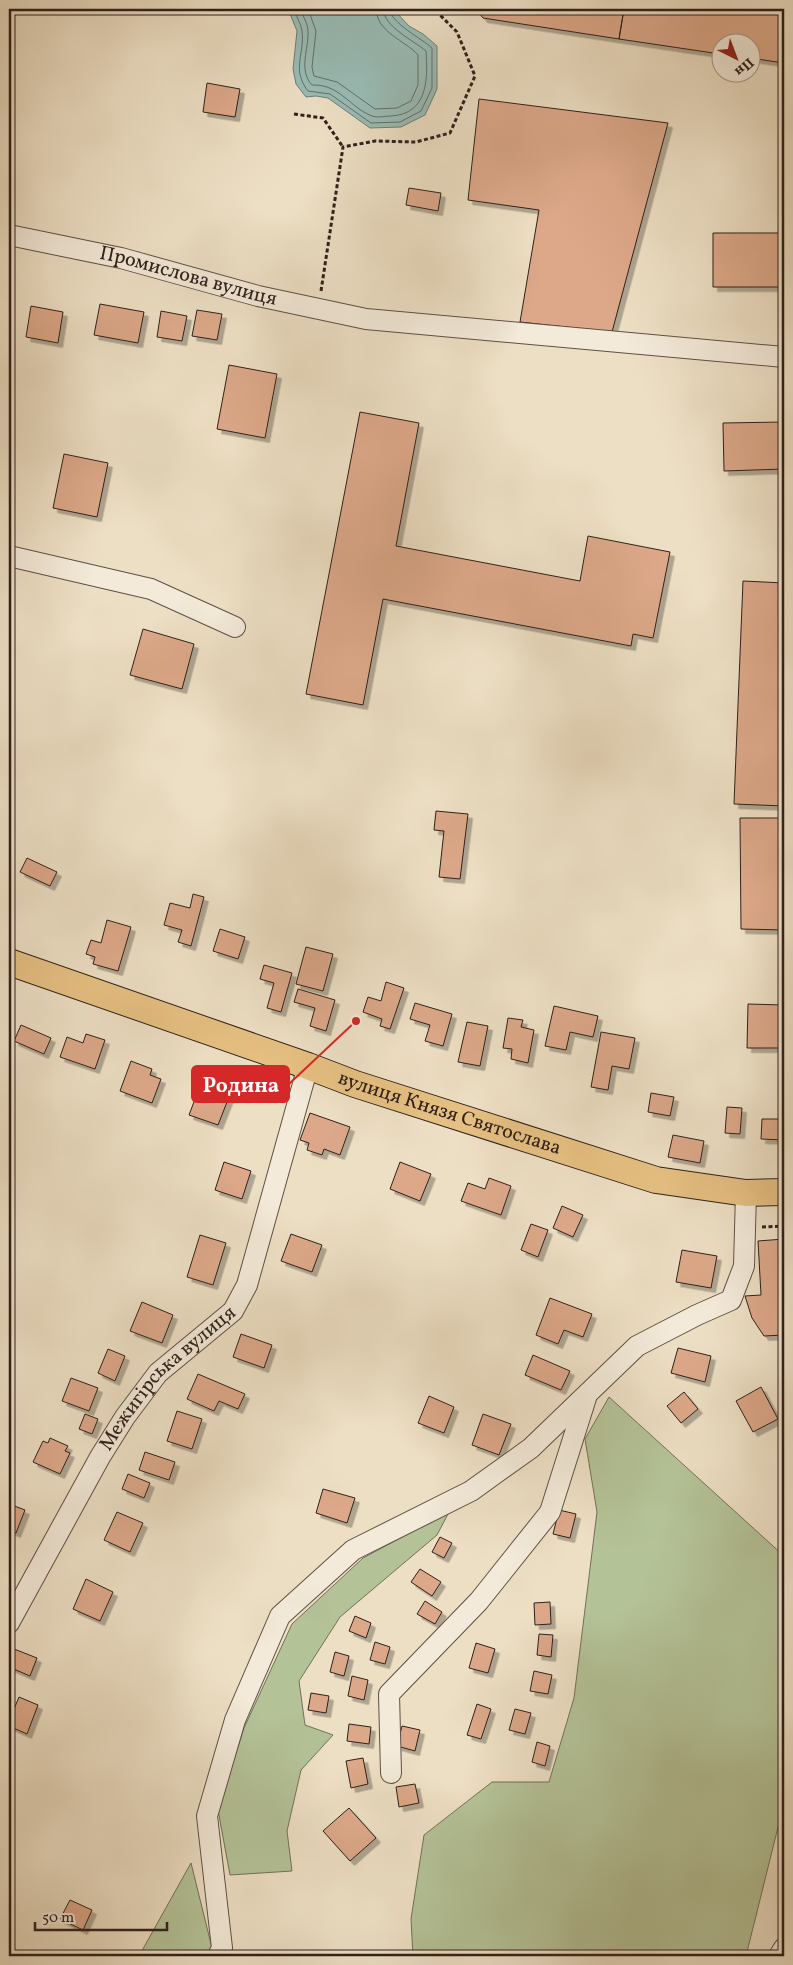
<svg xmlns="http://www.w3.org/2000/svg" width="793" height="1965" font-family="Vollkorn,serif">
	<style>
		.green { fill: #b4c297; stroke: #717158 }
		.water { fill: #99bcb5; stroke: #6e7e77 }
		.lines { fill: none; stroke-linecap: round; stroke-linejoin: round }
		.shore { stroke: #646e68; stroke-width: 1 }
		.building { fill: #dca889; stroke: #2e201a; filter: url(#shadow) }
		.minor-casing { stroke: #5e5044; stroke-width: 22 }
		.major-casing { stroke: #2e201a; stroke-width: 28 }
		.path { stroke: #2e201a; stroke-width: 3; stroke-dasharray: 4 2.5; stroke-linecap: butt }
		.minor { stroke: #f3ead9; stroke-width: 20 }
		.major { stroke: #e6c082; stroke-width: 26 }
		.labels { text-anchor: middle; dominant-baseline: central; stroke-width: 4; stroke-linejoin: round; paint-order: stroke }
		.street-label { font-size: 20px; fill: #2e201a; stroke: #f3ead9 }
		.leader { fill: none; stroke: #d62828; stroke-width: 2 }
		.callout-dot { fill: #d62828; stroke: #f3ead9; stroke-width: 2 }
		.callout { fill: #d62828; stroke: #d62828; stroke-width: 2 }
		.callout-label { font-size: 21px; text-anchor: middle; font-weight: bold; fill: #fff }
	</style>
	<defs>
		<filter id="shadow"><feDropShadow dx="4.5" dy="4.5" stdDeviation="0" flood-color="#0004"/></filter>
	</defs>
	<rect width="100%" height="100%" fill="#eddfc4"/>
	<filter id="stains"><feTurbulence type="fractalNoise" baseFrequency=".004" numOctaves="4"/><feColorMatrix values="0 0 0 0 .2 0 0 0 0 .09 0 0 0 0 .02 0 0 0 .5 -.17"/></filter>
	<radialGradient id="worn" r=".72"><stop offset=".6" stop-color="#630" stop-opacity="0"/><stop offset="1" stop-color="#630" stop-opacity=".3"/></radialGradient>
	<!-- green -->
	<path class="green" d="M609 1397 784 1556V1803L746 1956H413L411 1919 424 1835 492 1782H549L574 1698 597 1512 585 1439Z
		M449 1512 437 1535 340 1617 299 1681 305 1725 333 1735 301 1770 287 1831 292 1871 230 1875 218 1810 244 1728 292 1624 363 1558Z
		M191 1863 214 1956H139Z"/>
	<!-- water -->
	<path class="water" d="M288 9H393L409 26 423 34 437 46V89L425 115 401 127 370 128 328 98 316 96 306 97 296 84 293 69 297 31Z"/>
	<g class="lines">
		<!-- shore -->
		<path class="shore" d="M293 9C296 15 301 24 302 31 305 54 291 69 308 91L330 94 371 123 400 122 421 111 432 88V48C421 38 392 24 389 9
			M300 9C303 16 308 24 308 31 309 49 298 70 312 85 340 84 349 107 372 116 377 118 386 116 391 116 428 114 428 79 426 51 413 40 384 27 383 9
			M308 9 316 31 312 67 314 76 337 82 375 109 397 108 411 101 418 85V55C405 40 377 33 376 9"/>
	</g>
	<!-- building -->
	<path class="building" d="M476 9H624L619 39 483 18Z
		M624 9H784V63L750 58V42H720V54L619 39Z
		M207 83 240 89 235 117 203 112Z
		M479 99 668 123 612 332 520 322 539 210 468 200Z
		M409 188 441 193 438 211 406 205Z
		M713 233H784V287H713Z
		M100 304 144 312 138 343 94 335Z
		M31 306 63 312 58 343 26 337Z
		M197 310 222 314 217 340 192 336Z
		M161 311 187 316 182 341 157 337Z
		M229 365 277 374 265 438 217 429Z
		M360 412 419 423 396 546 580 581 588 536 670 552 653 638 633 634 631 646 383 599 363 705 306 694Z
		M784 422V469L724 471 723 423Z
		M64 454 108 463 97 517 53 508Z
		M743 581 784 583V806L734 804Z
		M143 629 194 644 182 689 130 675Z
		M436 811 468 814 460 879 439 877 444 831 434 830Z
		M740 818H784V930L741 929Z
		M27 858 57 872 50 886 20 872Z
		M193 894 204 897 191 946 178 942 182 930 164 925 170 903 190 908Z
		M107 920 131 927 118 971 93 964 95 957 86 954 91 940 101 943Z
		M220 929 245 937 238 959 213 951Z
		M306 947 333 954 323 991 296 984Z
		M264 965 292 973 281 1012 267 1008 274 983 260 979Z
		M386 982 404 988 390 1029 380 1026 382 1019 363 1012 368 997 381 1001Z
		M298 989 335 1000 326 1031 310 1026 315 1008 294 1002Z
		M415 1003 452 1014 443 1046 425 1041 430 1025 410 1019Z
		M748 1004 784 1005V1048H747Z
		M554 1006 598 1016 593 1037 570 1032 566 1050 545 1046Z
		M508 1018 523 1020 521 1027 534 1030 528 1063 511 1059 512 1049 503 1048Z
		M467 1022 488 1026 480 1066 458 1062Z
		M21 1025 51 1038 44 1054 14 1041Z
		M601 1032 635 1038 629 1069 612 1066 608 1090 591 1087Z
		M86 1034 105 1040 95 1069 60 1057 67 1037 83 1043Z
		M131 1061 152 1069 150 1075 161 1079 152 1103 120 1091Z
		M200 1086 229 1097 218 1125 189 1115Z
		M651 1093 674 1097 670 1116 648 1112Z
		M727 1107 742 1108 740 1134 725 1133Z
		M310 1113 350 1127 340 1155 324 1149 322 1155 307 1150 309 1143 300 1140Z
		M762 1119H784V1140L761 1139Z
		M673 1135 704 1141 700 1163 668 1157Z
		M224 1162 251 1171 242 1199 215 1190Z
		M400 1162 431 1174 420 1201 390 1189Z
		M489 1178 511 1186 501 1215 461 1201 468 1183 485 1189Z
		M562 1206 583 1215 573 1237 553 1228Z
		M531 1224 548 1230 538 1257 521 1250Z
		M291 1234 322 1245 312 1272 281 1261Z
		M200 1235 226 1243 213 1285 187 1277Z
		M784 1239V1335L764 1336 752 1318 745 1296 761 1295 758 1241Z
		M682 1250 717 1256 711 1288 676 1282Z
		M550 1298 592 1314 583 1337 564 1330 558 1344 536 1335Z
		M142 1302 173 1315 162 1343 130 1331Z
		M241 1334 272 1345 264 1368 233 1357Z
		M678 1348 711 1356 705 1382 671 1373Z
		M108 1349 125 1356 115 1381 98 1373Z
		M533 1355 570 1371 561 1390 525 1375Z
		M198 1374 245 1394 238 1409 219 1401 214 1411 187 1399Z
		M71 1378 98 1388 89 1411 62 1401Z
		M761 1387 778 1419 753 1432 736 1401Z
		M684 1392 698 1409 681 1423 667 1406Z
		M429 1396 454 1407 444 1433 418 1423Z
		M177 1411 202 1419 192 1449 167 1441Z
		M85 1414 98 1419 92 1434 79 1429Z
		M483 1414 511 1424 499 1455 472 1445Z
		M50 1438 68 1446 65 1451 70 1453 60 1474 33 1462 43 1441 48 1443Z
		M145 1452 175 1462 169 1480 139 1470Z
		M128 1474 150 1483 144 1498 122 1489Z
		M323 1489 355 1498 347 1523 316 1513Z
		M9 1504 25 1510 16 1533 9 1530Z
		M559 1510 576 1514 570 1538 553 1534Z
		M117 1512 143 1523 130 1552 104 1540Z
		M440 1537 452 1543 444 1558 432 1552Z
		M420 1569 441 1582 432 1596 411 1582Z
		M86 1579 113 1592 100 1621 73 1609Z
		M425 1601 442 1612 435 1624 417 1614Z
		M550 1602 551 1624 535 1625 534 1603Z
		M355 1616 371 1623 366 1638 349 1631Z
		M539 1634 553 1635 551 1657 537 1655Z
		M375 1642 390 1647 385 1664 370 1660Z
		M476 1643 495 1649 488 1673 469 1668Z
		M9 1647 37 1658 30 1676 9 1667Z
		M335 1652 349 1656 344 1676 330 1672Z
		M534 1671 552 1675 548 1694 530 1691Z
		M352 1676 368 1680 364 1700 348 1696Z
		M311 1693 329 1696 326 1713 308 1710Z
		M19 1697 38 1705 27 1734 9 1726V1721Z
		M477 1704 491 1709 481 1739 467 1735Z
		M515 1709 531 1713 525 1734 509 1730Z
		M349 1724 371 1727 369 1744 347 1741Z
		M402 1726 420 1730 415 1751 397 1746Z
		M537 1742 550 1746 545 1766 532 1762Z
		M363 1758 368 1784 351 1788 346 1761Z
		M415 1784 419 1803 399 1807 396 1787Z
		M349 1808 376 1838 350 1861 323 1831Z
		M70 1900 92 1910 83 1930 60 1919Z"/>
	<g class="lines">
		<!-- minor casing -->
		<g class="minor-casing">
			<g id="minor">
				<path id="s1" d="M9 235 121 258 258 296 366 319 784 357"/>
				<path d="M9 556 151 589 235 627"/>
				<path id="s2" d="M9 1623 100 1457 125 1417 158 1373 233 1311 247 1285 308 1066"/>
				<path d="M391 1773 389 1694 479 1601 550 1512 586 1398"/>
				<path d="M218 1956 222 1948 207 1816 235 1720 280 1616 353 1550 471 1491 531 1448 637 1346 697 1315 731 1300 744 1266 746 1193"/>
				<path d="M779 1956 784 1948"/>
			</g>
		</g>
		<!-- major casing -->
		<g class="major-casing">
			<g id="major">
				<path id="s3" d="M9 962 308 1066 355 1084 656 1180 746 1193 784 1192"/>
			</g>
		</g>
		<!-- path -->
		<path class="path" d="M294 114 323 118 343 147
			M321 291 343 147 375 141 416 142 450 133 475 76 457 32 434 9
			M762 1227 784 1226"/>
		<!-- minor -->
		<use href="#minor" class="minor"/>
		<!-- major -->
		<use href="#major" class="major"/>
	</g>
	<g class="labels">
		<!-- street labels -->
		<g class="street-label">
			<text stroke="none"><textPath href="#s1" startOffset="184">Промислова вулиця</textPath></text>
			<text stroke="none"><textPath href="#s3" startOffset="466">вулиця Князя Святослава</textPath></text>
			<text stroke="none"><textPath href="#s2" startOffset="294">Межигірська вулиця</textPath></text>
		</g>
	</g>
	<!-- callouts -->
	<path class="leader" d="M356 1021L289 1084"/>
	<circle class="callout-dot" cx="356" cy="1021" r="5"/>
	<rect class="callout" x="192" y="1066" width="97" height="36" rx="5"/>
	<g class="callout-label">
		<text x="241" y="1092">Родина</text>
	</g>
	<!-- margin -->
	<rect width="793" height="1965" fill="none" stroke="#eddfc4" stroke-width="30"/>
	<rect x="10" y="10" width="773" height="1945" fill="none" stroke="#2e201a" stroke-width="2.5"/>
	<rect x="15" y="15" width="763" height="1935" fill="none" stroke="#2e201a"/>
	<!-- north arrow -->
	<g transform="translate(736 58) rotate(138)"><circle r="24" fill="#f3ead9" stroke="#a4998d"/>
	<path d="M0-4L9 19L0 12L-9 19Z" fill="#8f2418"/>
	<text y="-8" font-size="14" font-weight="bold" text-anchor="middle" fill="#2e201a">Пн</text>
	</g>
	<!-- scale -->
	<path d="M35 1922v8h132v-8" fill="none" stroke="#2e201a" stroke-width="2.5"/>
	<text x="42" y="1922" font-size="15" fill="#2e201a" stroke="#f3ead9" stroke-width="4" paint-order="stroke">50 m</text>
	<rect width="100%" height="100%" filter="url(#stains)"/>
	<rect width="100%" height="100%" fill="url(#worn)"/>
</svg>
